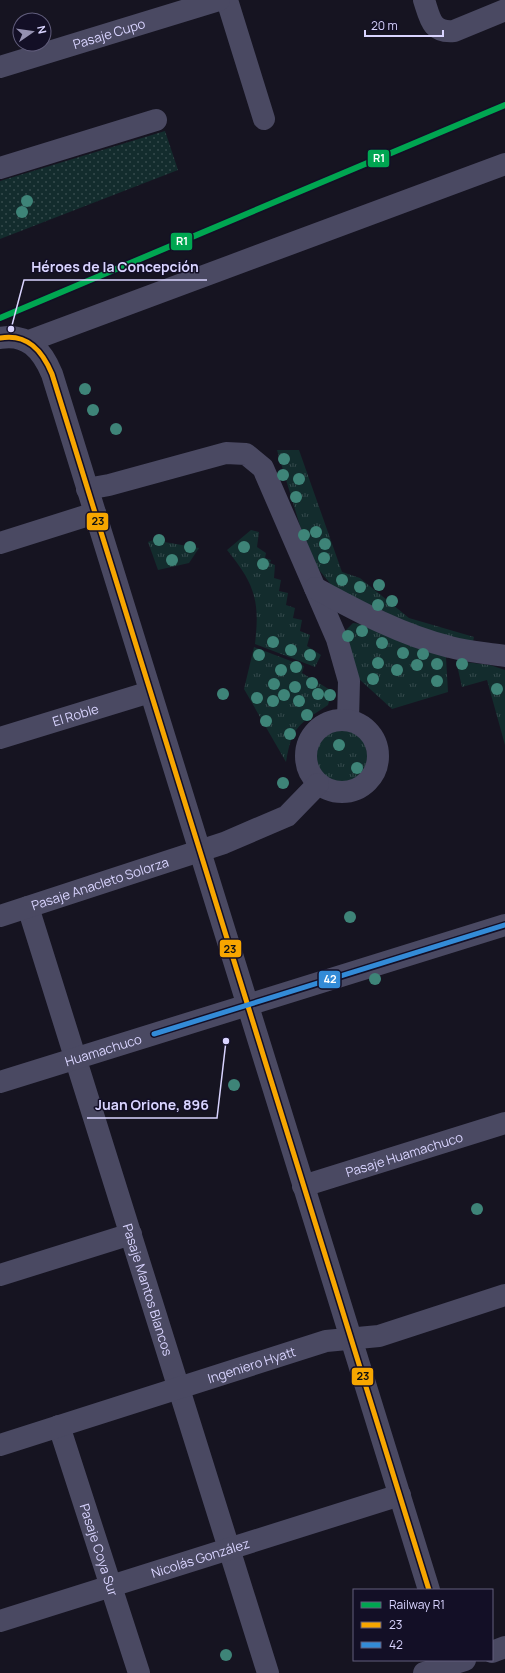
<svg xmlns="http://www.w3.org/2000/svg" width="505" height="1673" font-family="Manrope,sans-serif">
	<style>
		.grass { fill: url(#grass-tufts) }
		.park { fill: url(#park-dots) }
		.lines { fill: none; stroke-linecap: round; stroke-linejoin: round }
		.minor { stroke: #4a4962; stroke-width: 22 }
		.bus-1-casing { stroke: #130f26; stroke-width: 8 }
		.bus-2-casing { stroke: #130f26; stroke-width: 8 }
		.bus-1 { stroke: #f7a600; stroke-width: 5 }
		.bus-2 { stroke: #338bd7; stroke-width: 5 }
		.rail-1-casing { stroke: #130f26; stroke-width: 9 }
		.rail-1 { stroke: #00a651; stroke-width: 6 }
		.tree { fill: #3e8478 }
		.labels { text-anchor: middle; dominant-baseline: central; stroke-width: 3; stroke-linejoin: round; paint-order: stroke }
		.street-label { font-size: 13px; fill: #d9d4ff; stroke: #130f26 }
		.leader { fill: none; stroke: #d9d4ff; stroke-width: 1.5 }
		.callout-dot { fill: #d9d4ff; stroke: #130f26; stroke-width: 1.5 }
		.callout-label { font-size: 14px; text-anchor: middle; font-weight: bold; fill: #d9d4ff; stroke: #130f26; stroke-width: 3; stroke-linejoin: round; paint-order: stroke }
		.line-badge { stroke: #130f26; stroke-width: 1.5 }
		.badge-label { font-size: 11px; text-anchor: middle; font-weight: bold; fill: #fff }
		.pale-badge-label { font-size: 11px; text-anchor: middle; font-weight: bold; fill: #111 }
	</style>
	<defs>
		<pattern id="grass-tufts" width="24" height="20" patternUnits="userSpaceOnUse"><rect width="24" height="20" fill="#132c2d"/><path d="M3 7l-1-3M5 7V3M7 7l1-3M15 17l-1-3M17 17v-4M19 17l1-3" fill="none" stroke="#354a4c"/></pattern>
		<pattern id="park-dots" width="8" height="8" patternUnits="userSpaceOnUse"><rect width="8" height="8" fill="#132c2d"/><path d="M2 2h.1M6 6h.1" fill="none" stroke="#354a4c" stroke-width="1.8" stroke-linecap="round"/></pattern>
	</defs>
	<rect width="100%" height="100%" fill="#161421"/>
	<!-- grass -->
	<path class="grass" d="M277 450H299L342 572 360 578 409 618 474 637 472 646 445 643 338 593 310 559Z
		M251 530 259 532 257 547 266 553 265 558 271 560 270 563 275 565 274 578 281 580 279 591 288 593 286 605 295 608 293 618 302 620 300 631 310 635 307 646 321 655 315 667 255 644C260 601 255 584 227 550Z
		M153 540 199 548 189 563 158 570 148 542Z
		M353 623 383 627 427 645 446 657 448 692 392 709 359 679 344 632Z
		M254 647 304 666 302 673 332 691 328 705C299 724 292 726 286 762L244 689Z
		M456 661 490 665 505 670V745L487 680 462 687Z
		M313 756a28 28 0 1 1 56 0a28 28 0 1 1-56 0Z"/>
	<!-- park -->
	<path class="park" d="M165 131 178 170 0 239V181Z"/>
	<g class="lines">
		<!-- minor -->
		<g class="minor">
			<path d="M227 0 264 119"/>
			<path d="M424 0C430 18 431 33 454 31L505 10"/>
			<path id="s1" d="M0 67 219 0"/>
			<path d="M0 168 156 120"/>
			<path d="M0 338C27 333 42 350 52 374L429 1590"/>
			<path d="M29 341 505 164"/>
			<path d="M87 489 109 485 226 453 246 454 263 468 337 639 349 681 348 720"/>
			<path d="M0 543 95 513"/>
			<path d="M315 588C359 612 402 635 450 647 468 652 487 653 505 656"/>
			<circle cx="342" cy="756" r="36"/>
			<path id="s2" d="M0 738 150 692"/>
			<path id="s3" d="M28 907 268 1673"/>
			<path id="s4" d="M0 916 224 843 287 816 318 784"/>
			<path id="s5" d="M0 1082 505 925"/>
			<path id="s6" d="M303 1186 505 1123"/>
			<path d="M0 1275 131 1234"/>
			<path id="s7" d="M59 1426 139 1673"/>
			<path id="s8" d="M0 1445 326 1341 379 1336 505 1295"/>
			<path id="s9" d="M0 1621 400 1495"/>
			<path d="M492 1652 505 1647"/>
			<path d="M424 1673 465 1660"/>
		</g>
		<!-- bus-1 casing -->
		<g class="bus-1-casing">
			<path id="bus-1" d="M0 338C27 333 42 350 52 374L429 1590"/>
		</g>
		<!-- bus-2 casing -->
		<g class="bus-2-casing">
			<path id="bus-2" d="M154 1034 505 925"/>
		</g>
		<!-- bus-1 -->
		<use href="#bus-1" class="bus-1"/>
		<!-- bus-2 -->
		<use href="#bus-2" class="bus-2"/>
		<!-- rail-1 casing -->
		<g class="rail-1-casing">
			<path id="rail-1" d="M0 318 505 105"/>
		</g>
		<!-- rail-1 -->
		<use href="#rail-1" class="rail-1"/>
	</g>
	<!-- trees -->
	<g class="tree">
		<circle cx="27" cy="201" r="6"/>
		<circle cx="22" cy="212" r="6"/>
		<circle cx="85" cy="389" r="6"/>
		<circle cx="93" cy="410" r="6"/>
		<circle cx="116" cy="429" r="6"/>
		<circle cx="284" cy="459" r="6"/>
		<circle cx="283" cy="475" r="6"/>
		<circle cx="299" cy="479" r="6"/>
		<circle cx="296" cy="497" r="6"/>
		<circle cx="316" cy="532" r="6"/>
		<circle cx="304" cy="535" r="6"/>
		<circle cx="159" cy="540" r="6"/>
		<circle cx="325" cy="544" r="6"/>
		<circle cx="190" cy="547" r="6"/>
		<circle cx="244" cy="547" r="6"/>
		<circle cx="324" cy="558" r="6"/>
		<circle cx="172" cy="560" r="6"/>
		<circle cx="263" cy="564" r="6"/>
		<circle cx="342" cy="580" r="6"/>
		<circle cx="379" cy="585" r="6"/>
		<circle cx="360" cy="587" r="6"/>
		<circle cx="392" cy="601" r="6"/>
		<circle cx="378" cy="605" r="6"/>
		<circle cx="362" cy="631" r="6"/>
		<circle cx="348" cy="636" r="6"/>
		<circle cx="273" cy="642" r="6"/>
		<circle cx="382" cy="643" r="6"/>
		<circle cx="291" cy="650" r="6"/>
		<circle cx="403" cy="653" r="6"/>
		<circle cx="423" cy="654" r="6"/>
		<circle cx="259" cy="655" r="6"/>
		<circle cx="310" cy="655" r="6"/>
		<circle cx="378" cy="663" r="6"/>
		<circle cx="437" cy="664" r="6"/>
		<circle cx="462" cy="664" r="6"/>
		<circle cx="417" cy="665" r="6"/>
		<circle cx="296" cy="667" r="6"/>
		<circle cx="281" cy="670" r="6"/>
		<circle cx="397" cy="670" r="6"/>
		<circle cx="373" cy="679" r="6"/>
		<circle cx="437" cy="681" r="6"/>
		<circle cx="312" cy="683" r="6"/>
		<circle cx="274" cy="684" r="6"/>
		<circle cx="295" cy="687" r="6"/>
		<circle cx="497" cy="689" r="6"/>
		<circle cx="223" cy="694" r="6"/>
		<circle cx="318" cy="694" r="6"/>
		<circle cx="284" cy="695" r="6"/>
		<circle cx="330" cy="695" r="6"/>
		<circle cx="257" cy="698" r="6"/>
		<circle cx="273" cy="701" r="6"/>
		<circle cx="299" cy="701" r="6"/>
		<circle cx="307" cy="715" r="6"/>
		<circle cx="266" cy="721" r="6"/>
		<circle cx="290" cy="734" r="6"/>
		<circle cx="339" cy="745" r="6"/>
		<circle cx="357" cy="768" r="6"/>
		<circle cx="283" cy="783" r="6"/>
		<circle cx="350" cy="917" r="6"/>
		<circle cx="375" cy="979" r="6"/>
		<circle cx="234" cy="1085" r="6"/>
		<circle cx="477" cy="1209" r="6"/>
		<circle cx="226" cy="1655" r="6"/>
	</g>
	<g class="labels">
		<!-- street labels -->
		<g class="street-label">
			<text stroke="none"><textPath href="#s1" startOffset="114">Pasaje Cupo</textPath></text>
			<text stroke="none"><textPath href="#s2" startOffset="79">El Roble</textPath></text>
			<text stroke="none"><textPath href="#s4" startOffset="105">Pasaje Anacleto Solorza</textPath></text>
			<text stroke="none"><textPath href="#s5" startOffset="108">Huamachuco</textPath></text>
			<text stroke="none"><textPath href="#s6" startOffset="106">Pasaje Huamachuco</textPath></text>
			<text stroke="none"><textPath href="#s3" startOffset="401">Pasaje Mantos Blancos</textPath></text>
			<text stroke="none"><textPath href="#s8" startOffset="264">Ingeniero Hyatt</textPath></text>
			<text stroke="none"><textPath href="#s7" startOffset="130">Pasaje Coya Sur</textPath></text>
			<text stroke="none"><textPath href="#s9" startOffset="210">Nicolás González</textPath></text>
		</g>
	</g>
	<!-- callouts -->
	<path class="leader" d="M11 329L24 280H207M226 1041L217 1118H87"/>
	<g class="callout-dot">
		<circle cx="11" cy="329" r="4"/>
		<circle cx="226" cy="1041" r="4"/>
	</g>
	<g class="callout-label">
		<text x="115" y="272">Héroes de la Concepción</text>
		<text x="152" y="1110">Juan Orione, 896</text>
	</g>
	<g class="line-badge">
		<rect x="367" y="149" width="23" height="19" rx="4" fill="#00a651"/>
		<rect x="170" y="232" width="23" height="19" rx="4" fill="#00a651"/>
		<rect x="86" y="512" width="23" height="19" rx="4" fill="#f7a600"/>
		<rect x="219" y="939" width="23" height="19" rx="4" fill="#f7a600"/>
		<rect x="318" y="970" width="23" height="19" rx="4" fill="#338bd7"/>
		<rect x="351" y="1367" width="23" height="19" rx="4" fill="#f7a600"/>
	</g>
	<g class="badge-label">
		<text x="379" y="162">R1</text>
		<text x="182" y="245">R1</text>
		<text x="330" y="983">42</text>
	</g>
	<g class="pale-badge-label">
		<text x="98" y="525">23</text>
		<text x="230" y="953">23</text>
		<text x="363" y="1380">23</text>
	</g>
	<!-- legend -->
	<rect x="353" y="1589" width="140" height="72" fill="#130f26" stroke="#625e7d"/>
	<rect x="361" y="1602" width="20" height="6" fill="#00a651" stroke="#625e7d"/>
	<text x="389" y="1609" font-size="12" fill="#d9d4ff">Railway R1</text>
	<rect x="361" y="1622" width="20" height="6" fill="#f7a600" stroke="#625e7d"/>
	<text x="389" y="1629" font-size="12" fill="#d9d4ff">23</text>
	<rect x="361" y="1642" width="20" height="6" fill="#338bd7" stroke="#625e7d"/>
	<text x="389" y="1649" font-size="12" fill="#d9d4ff">42</text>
	<!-- north arrow -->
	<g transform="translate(32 32) rotate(77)"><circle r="19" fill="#130f26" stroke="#625e7d"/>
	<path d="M0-3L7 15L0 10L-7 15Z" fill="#9591b1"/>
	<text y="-6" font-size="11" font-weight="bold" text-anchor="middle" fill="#d9d4ff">N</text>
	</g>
	<!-- scale -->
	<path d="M365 30v6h78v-6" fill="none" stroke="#d9d4ff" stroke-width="2"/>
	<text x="371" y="30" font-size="12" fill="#d9d4ff" stroke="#130f26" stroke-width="3" paint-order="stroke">20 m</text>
</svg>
